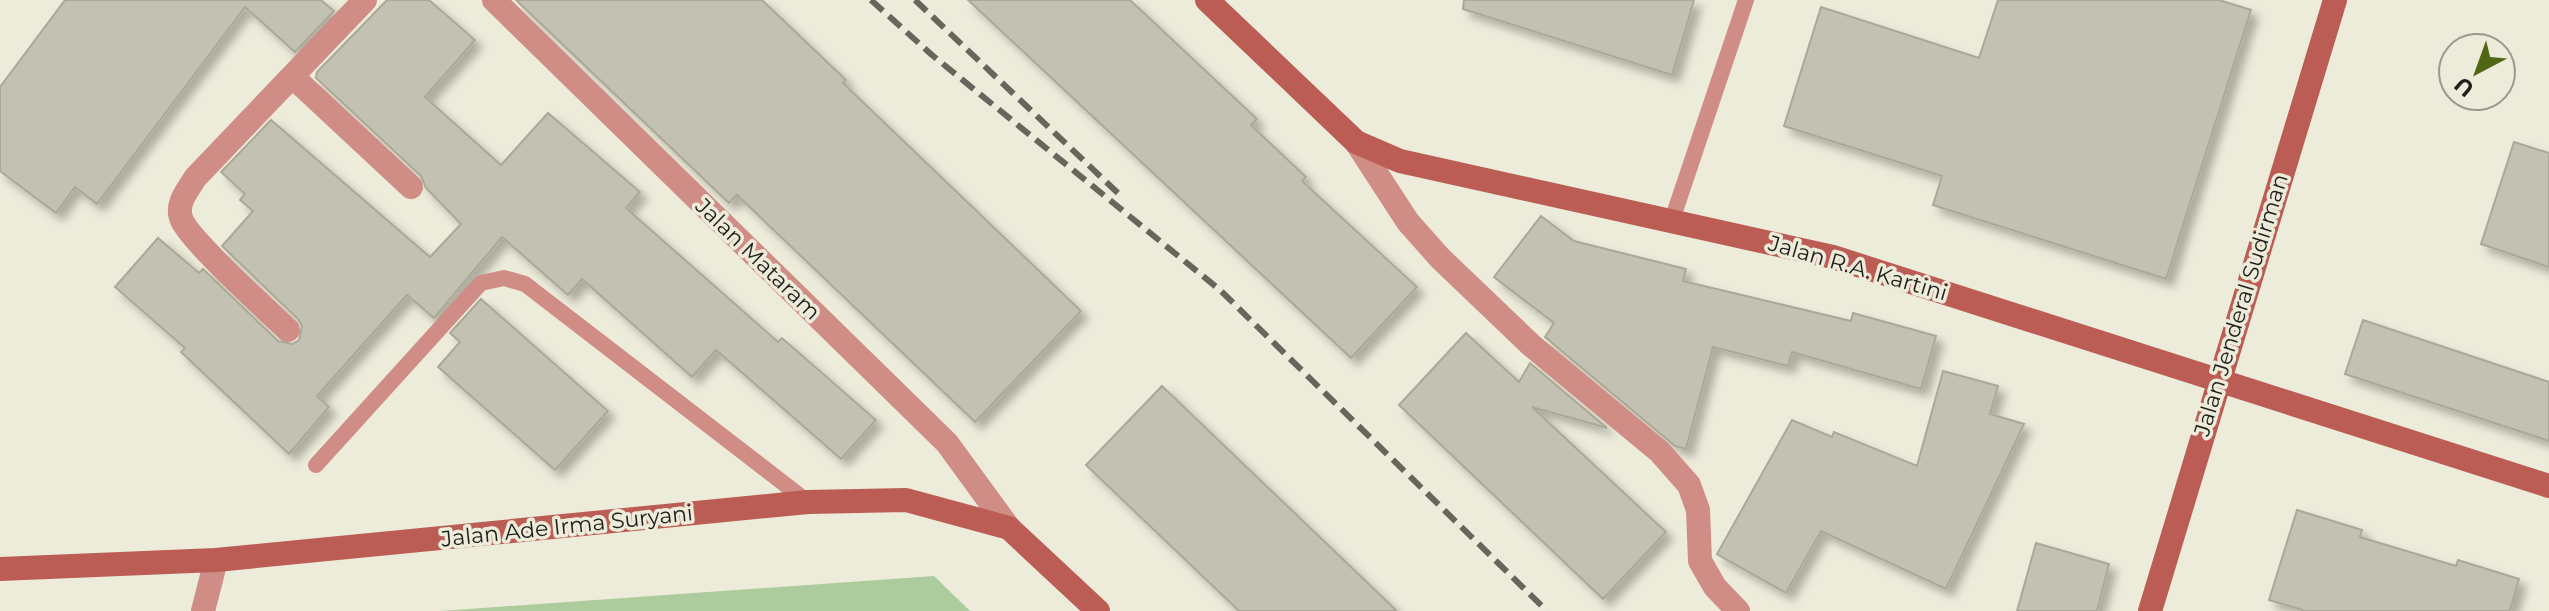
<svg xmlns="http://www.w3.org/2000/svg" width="2549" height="611" font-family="Montserrat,sans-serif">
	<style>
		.green { fill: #accc9d }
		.building { fill: #c3c1b1; stroke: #aba898; stroke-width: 2; filter: url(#shadow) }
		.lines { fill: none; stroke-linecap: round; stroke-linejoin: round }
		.lane { stroke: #cf8d85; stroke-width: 16 }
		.street { stroke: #cf8d85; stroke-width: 24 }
		.secondary { stroke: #bb5d54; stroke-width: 24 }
		.rail { stroke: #67665c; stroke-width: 6; stroke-dasharray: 16 8; stroke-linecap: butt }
		.labels { text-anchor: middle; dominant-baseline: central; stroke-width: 7; stroke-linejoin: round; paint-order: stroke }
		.street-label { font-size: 22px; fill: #1f1e18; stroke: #edebda }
	</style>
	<defs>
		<filter id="shadow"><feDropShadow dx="7" dy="7" stdDeviation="4" flood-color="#0004"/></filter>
	</defs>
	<rect width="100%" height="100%" fill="#edebda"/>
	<!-- green -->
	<path class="green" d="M934 576 970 611H441Z"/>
	<!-- building -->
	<path class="building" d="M65 0H321L334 11 295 52 245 7 97 204 75 187 56 213 0 171V87Z
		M387 0H429L475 40 425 97 501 165 548 113 640 192 626 208 778 342 782 338 876 420 841 459 716 350 692 377 582 279 568 295 502 237 434 318 407 295 317 396 329 407 289 454 181 352 185 348 115 287 158 238 199 273 203 269 278 341 292 344 299 340 302 326 298 319 222 246 253 211 240 200 245 194 221 172 271 120 430 257 461 224 426 188 421 176 316 78 317 72Z
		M516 0H762L846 80 843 83 1081 311 975 422 737 195 729 203Z
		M968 0H1130L1257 119 1251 125 1306 177 1302 181 1417 287 1351 358Z
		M1464 0H1694L1672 75 1463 9Z
		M1998 0H2219L2251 10 2166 279 1933 205 1942 176 1784 126 1821 7 1979 58Z
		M2514 142 2549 153V267L2481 244Z
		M1541 216 1574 241 1686 269 1683 281 1851 321 1853 313 1936 336 1921 389 1792 352 1788 366 1713 347 1686 449 1675 446 1545 337 1554 323 1494 277Z
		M481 299 608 411 555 470 438 367 460 342 450 333Z
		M2363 320 2549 382V441L2345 374Z
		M1466 333 1519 382 1530 363 1607 428 1532 407 1666 532 1603 599 1399 405Z
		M1943 371 1998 386 1990 414 2024 424 1946 589 1821 531 1786 593 1717 554 1792 420 1832 437 1834 432 1917 466Z
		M1162 386 1397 611H1239L1086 465Z
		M2297 510 2362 530 2360 537 2456 566 2458 560 2519 579 2510 611H2306L2269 600Z
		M2036 543 2109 564 2097 611H2017Z"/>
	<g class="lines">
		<!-- lane -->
		<path class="lane" d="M1672 220 1746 0
			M316 465 481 283 504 278 525 284 808 502"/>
		<!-- street -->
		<path class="street" d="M494 0 947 443 1009 528
			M293 77 411 187
			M1356 142 1408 222 1440 258 1531 345 1660 452 1689 485 1698 510 1700 561 1715 587 1738 611
			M288 330C268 311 187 238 181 218 176 203 188 190 195 178L365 0
			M203 611 216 560"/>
		<!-- secondary -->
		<path class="secondary" d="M1207 0 1356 142 1400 161 1833 257 2549 486
			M0 569 216 560 808 502 906 500 1009 528 1098 611
			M2150 611 2335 0"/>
		<!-- rail -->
		<path class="rail" d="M871 0 932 55 1220 290 1547 611
			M915 0 1121 196"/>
	</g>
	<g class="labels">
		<!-- street labels -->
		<g class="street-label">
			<text transform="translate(758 259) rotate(44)">Jalan Mataram</text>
			<text transform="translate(1858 268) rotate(16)">Jalan R.A. Kartini</text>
			<text transform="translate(2241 305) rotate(-73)">Jalan Jenderal Sudirman</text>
			<text transform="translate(567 526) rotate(-6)">Jalan Ade Irma Suryani</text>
		</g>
	</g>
	<!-- north arrow -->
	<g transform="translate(2477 72) rotate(221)"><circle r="38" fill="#edebda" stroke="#9b998c" stroke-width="2"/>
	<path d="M0-6L14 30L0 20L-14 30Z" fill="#526715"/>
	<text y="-12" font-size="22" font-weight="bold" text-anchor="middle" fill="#1f1e18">U</text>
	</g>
</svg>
